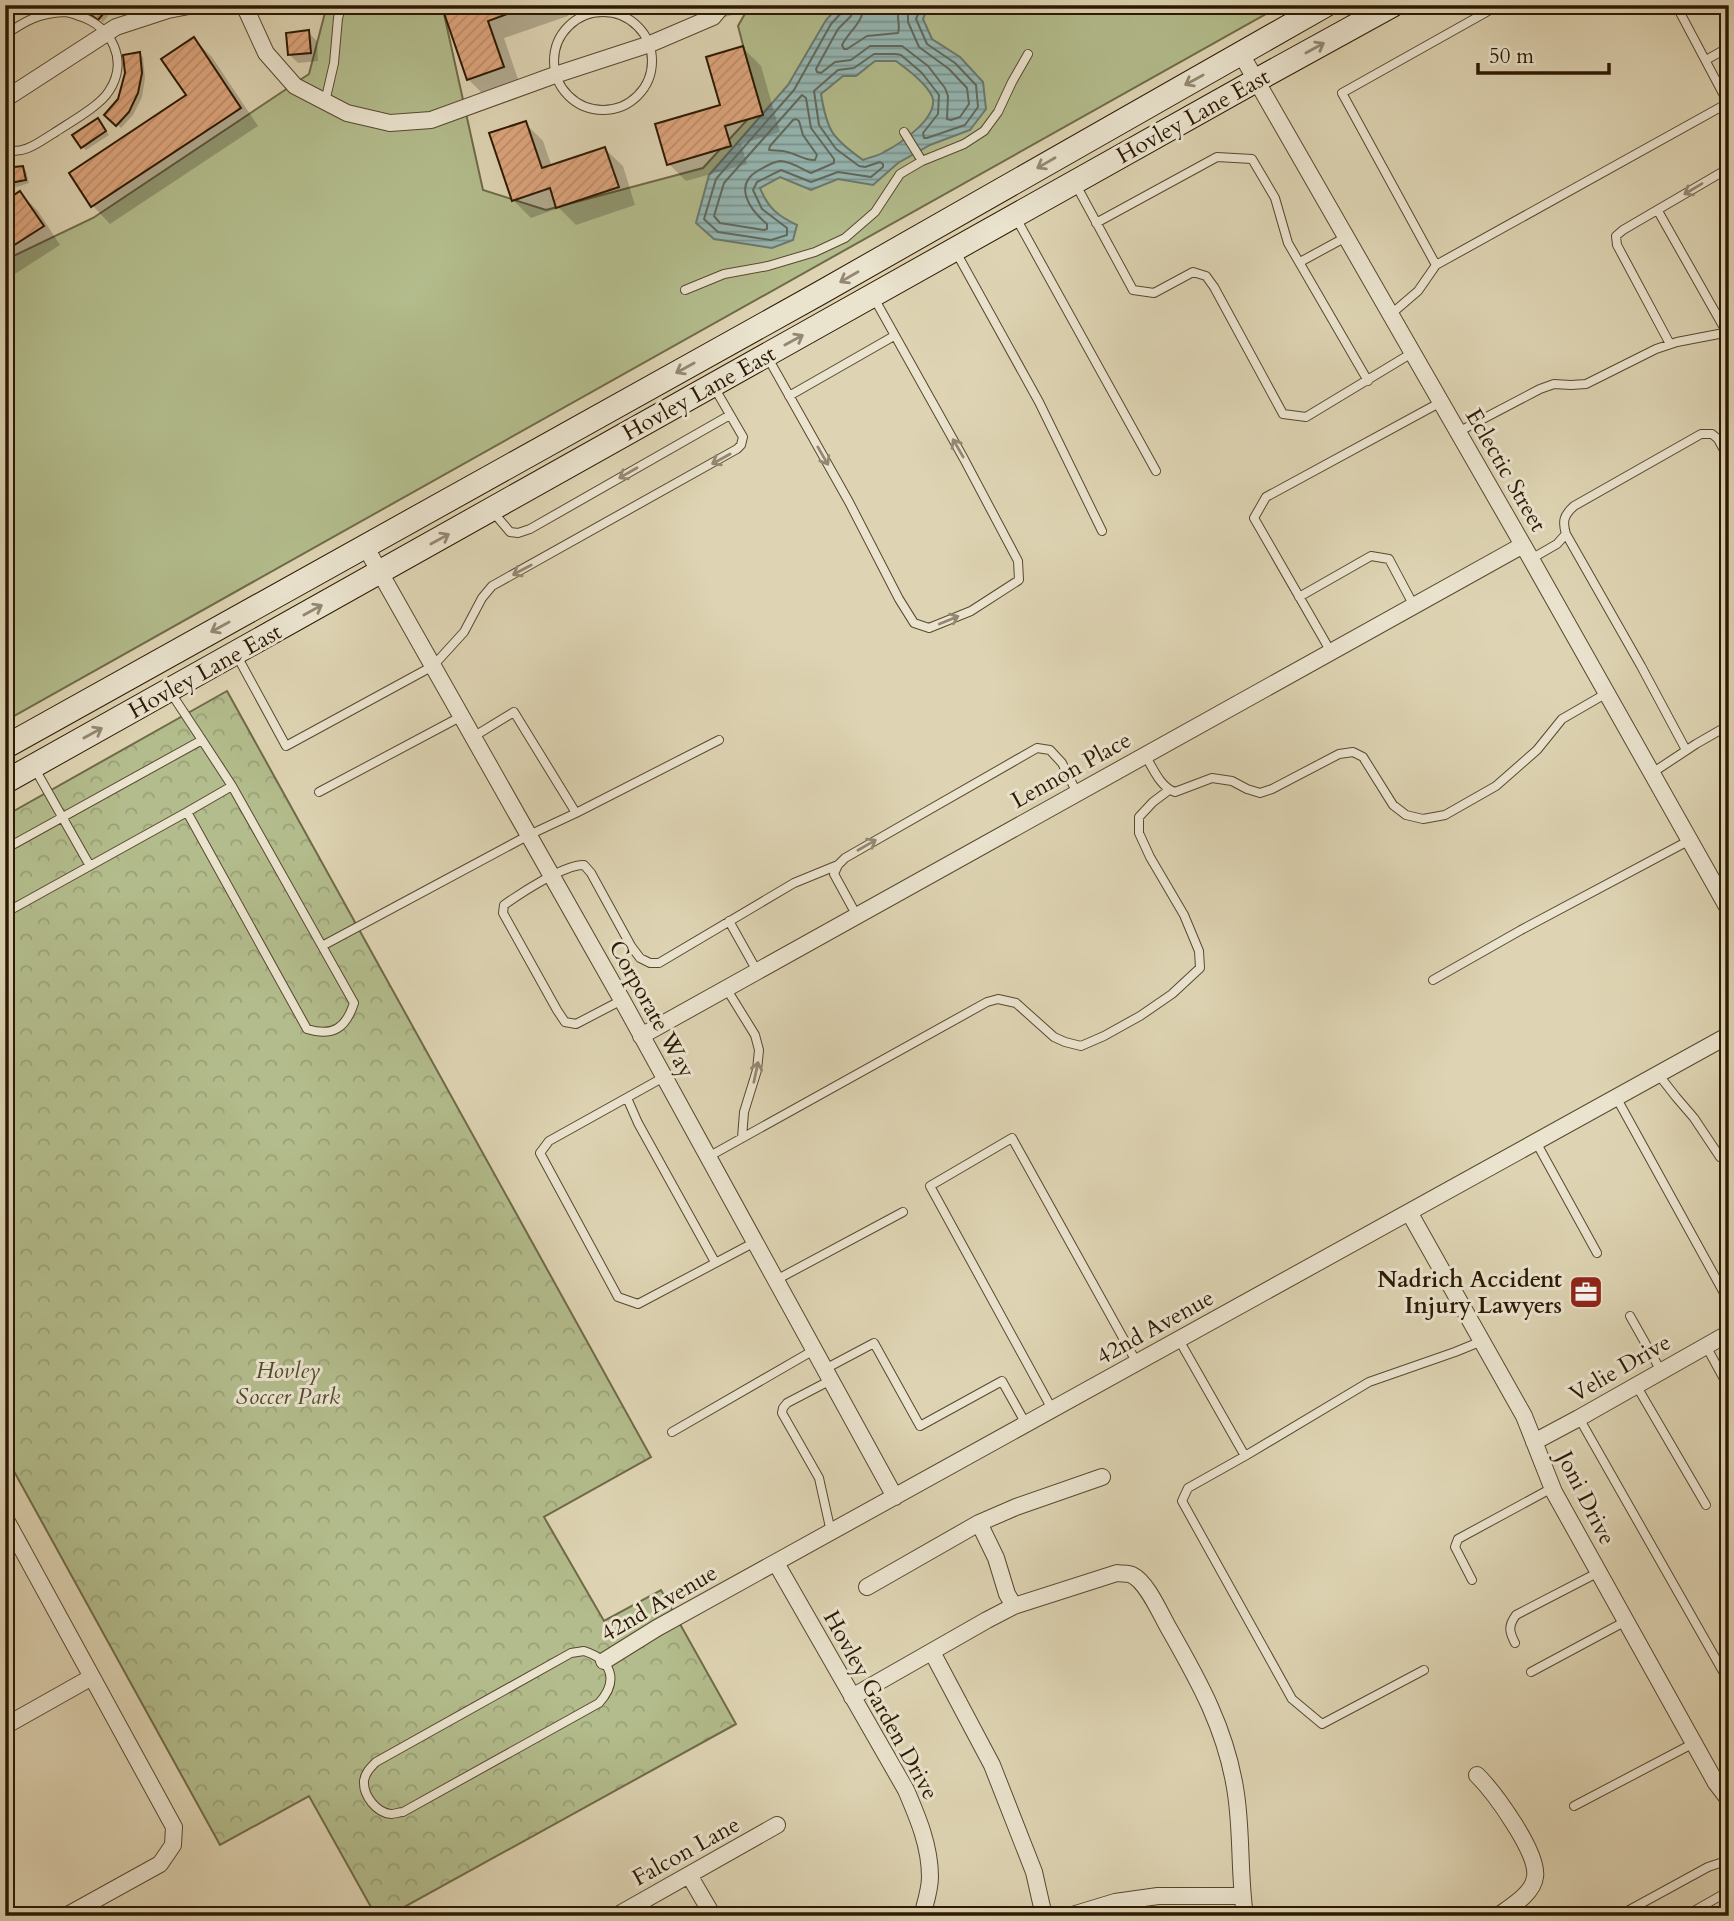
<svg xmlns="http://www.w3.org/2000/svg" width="1734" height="1921" font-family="Cardo,serif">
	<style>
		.grass { fill: #b3bc8c; stroke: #706a48; stroke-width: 2 }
		.park { fill: url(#park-crowns); stroke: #706a48; stroke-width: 2 }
		.water { fill: url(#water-rules); stroke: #6b786d; stroke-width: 2; fill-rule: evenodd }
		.shadow { fill: #0003 }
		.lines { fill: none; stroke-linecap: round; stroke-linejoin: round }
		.shore { stroke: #60685c; stroke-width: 2 }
		.building { fill: url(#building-hatch); stroke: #2c1903; stroke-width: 2 }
		.lane-casing { stroke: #58482f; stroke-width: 10 }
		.street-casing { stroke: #58482f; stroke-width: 18 }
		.secondary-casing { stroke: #2c1903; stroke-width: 25 }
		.lane { stroke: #eae3ce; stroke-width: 8 }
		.street { stroke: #eae3ce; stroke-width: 16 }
		.secondary { stroke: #eae3ce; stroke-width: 23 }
		.oneway { stroke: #948873 }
		.labels { text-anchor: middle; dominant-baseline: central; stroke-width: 6; stroke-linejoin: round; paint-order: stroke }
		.street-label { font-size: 23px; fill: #2c1903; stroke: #eae3ce }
		.poi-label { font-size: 23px; font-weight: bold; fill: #2c1903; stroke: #eae3ce; text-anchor: end }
		.park-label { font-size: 23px; font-style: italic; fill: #544a2c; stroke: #eae3ce }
	</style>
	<defs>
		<pattern id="park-crowns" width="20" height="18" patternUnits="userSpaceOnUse" patternTransform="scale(1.75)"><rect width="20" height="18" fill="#b3bc8c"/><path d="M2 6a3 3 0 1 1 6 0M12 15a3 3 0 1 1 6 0" fill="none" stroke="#9aa177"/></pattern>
		<pattern id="water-rules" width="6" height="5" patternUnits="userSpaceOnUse" patternTransform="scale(1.75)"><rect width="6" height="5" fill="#95b7b4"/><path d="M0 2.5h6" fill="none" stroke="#7a9490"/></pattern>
		<pattern id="building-hatch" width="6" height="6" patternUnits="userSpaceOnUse" patternTransform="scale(1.75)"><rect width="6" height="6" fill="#dda57d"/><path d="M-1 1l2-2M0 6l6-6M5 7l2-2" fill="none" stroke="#be8d6a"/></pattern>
	</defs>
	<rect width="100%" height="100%" fill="#ded4b3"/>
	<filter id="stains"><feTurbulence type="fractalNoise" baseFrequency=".00286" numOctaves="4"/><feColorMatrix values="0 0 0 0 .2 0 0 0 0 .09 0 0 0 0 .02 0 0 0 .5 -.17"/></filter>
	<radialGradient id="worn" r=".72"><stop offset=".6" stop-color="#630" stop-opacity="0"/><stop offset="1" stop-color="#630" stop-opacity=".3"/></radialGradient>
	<!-- grass -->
	<path class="grass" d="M327 5H442L483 190 546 210 703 168 759 107 738 26 750 5H1282L5 721V260L93 218 309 74Z"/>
	<!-- park -->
	<path class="park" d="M227 691 651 1457 544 1517 604 1621 661 1590 736 1724 388 1916H376L309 1796 220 1845 5 1455V816Z"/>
	<!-- water -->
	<path class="water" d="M840 5H929L923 19 932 39 960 57 983 82 986 109 970 130 930 145 898 163 873 185 838 179 811 190 780 177 760 188C768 208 778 216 797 225L793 240 772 248 714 239 696 223 709 175 788 85 826 20ZM875 61H896C908 70 925 82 932 96 940 117 900 144 884 152 878 156 870 157 863 160 832 138 827 131 821 94L843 76H856Z"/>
	<!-- shadow -->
	<path class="shadow" d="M36 5H107L113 10 103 22 94 16 79 10H60L42 13Z
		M131 5H152L140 14Z
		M471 5H564L568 16 504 38 520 85 486 97 468 79Z
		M686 5H737L739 13 704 23Z
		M308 32 317 41 318 61 298 63 289 54Z
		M194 39 212 57 258 126 110 224 93 206 71 173 188 96Z
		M743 48 761 66 780 132 741 144 747 164 686 181 669 164 722 106Z
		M139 54 143 57 145 78 142 97 133 115 121 128 107 114 119 100Z
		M525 123 543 141 552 167 605 149 623 166 635 205 576 225 559 208 531 218 513 200Z
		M102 124 109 135 86 150 82 147Z
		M22 167 26 171 29 183 13 188 5 187V170Z
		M20 193 38 211 60 245 7 279 5 277V203Z"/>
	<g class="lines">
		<!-- shore -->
		<path class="shore" d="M844 5 843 11 831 24 794 90 716 179 704 219 718 232 771 240 787 235V228L762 209 753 190 757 182 781 170 811 182 838 172 871 177 883 167V164L880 162 865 167 859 166 836 149 819 125 814 91 838 70 854 68 874 54H896L901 55 922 73 939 95 938 114 923 133 924 138H927L965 125 978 107 976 85 955 63 927 44 916 19 922 5
			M853 5 851 16 838 29 816 69 817 72 821 73 835 62 851 60 870 46H902L928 66 945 88 948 96 947 119 951 120 960 117 969 104 967 88 949 69 919 47 908 22V15L912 5
			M864 5C863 23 850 30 842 45L844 49H847L867 36 898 33C901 24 895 18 900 5
			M802 95 806 98 811 128 834 159V163L811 173C802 169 790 161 780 161 772 162 765 167 759 170 732 185 750 210 767 224V229L764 230 720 223 714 216 724 183Z
			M796 119 799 121 803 135 817 155 815 160C805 161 797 154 787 152 781 150 775 151 769 150L770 146 793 120Z"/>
	</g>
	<!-- building -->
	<path class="building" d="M35 5H111L98 20 88 13 74 7H56L37 11Z
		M465 5H532L488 21 504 67 467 80 444 13Z
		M309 30 311 53 288 55 286 33Z
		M194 37 241 108 91 207 69 173 186 95 161 59Z
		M743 46 763 115 725 126 731 146 667 165 655 124 720 105 706 57Z
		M140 52 142 73 138 93 129 112 116 126 104 115 118 99 125 73 123 55Z
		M98 118 106 131 81 148 72 135Z
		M526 121 542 168 605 147 619 187 556 208 550 188 512 201 489 133Z
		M23 166 26 180 5 184V168Z
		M20 191 44 226 5 251V201Z"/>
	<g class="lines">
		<!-- lane casing -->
		<g class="lane-casing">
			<path id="lane" d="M1499 5 1342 93 1436 265 1728 103 1676 5
				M554 61a49 49 0 1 1 98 0a49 49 0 1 1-98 0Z
				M5 35C25 21 39 13 64 12 69 12 74 14 79 16 112 26 129 61 109 91 100 106 69 123 54 133 39 142 24 155 5 150
				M1706 60 1729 47
				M325 102 334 63 338 18 342 5
				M904 132 922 161
				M1076 185 1133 290 1154 293 1193 272 1206 276 1214 287 1283 414 1306 417 1412 353
				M1658 211 1727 333
				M1016 218 1156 471
				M1096 223 1217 157 1252 159 1275 198 1288 243 1368 381
				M956 252 1039 402 1102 531
				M1300 262 1346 237
				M685 290 724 274 768 266 815 252 845 238 875 212 900 174 922 161 964 144 984 131 998 112 1012 82 1028 54
				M1390 315 1418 291 1436 265
				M1670 344 1617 245 1616 236 1623 230 1729 168
				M768 358 849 502 899 599 914 623 929 628 971 611 1019 580 1018 561 964 459 874 298
				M789 396 894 336
				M1458 432 1540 389 1554 384 1571 385 1586 384 1656 349 1677 342 1729 332
				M493 512 510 532 518 533 530 529 730 415
				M1566 534 1641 666 1686 750
				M1531 559 1557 544 1566 534C1562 521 1564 515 1574 506L1701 434H1712L1718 439 1729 459
				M1299 597 1371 556 1389 559 1414 606
				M1331 652 1254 518 1266 497 1441 402
				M237 656 286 746 433 666 464 632 482 598 492 586 737 449 741 445 743 437 714 387
				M171 693 202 740
				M1145 755C1153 768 1160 787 1175 792L1212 778 1232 781 1247 789 1260 793 1272 789 1339 754 1353 752 1363 757 1393 805 1406 815 1423 819 1445 815 1496 786 1537 750 1562 719 1607 693
				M35 769 90 866
				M1652 773 1696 744 1729 725
				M319 792 462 716
				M187 812 232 786
				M576 813 719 740
				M5 849 202 740 232 786 354 1003C346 1028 333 1037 307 1029L187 812 5 913
				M857 916 834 874 838 865 845 858 1037 748 1050 750 1062 763 1077 793
				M729 921 757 971
				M322 946 529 835 576 813 514 712 473 737
				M1433 980 1521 930 1690 840
				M726 988 755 1035 759 1050 757 1070 744 1112 742 1138
				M622 1000 576 1024 565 1022 557 1010 503 913 504 905C521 893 565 864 584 865L591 873 631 946 640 958 650 963H659L794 883 838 865
				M1658 1074 1676 1097 1694 1118 1720 1157
				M664 1077 549 1141 540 1153 618 1297 638 1304 755 1242
				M1616 1097 1729 1302
				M627 1098 638 1123 715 1262
				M1536 1142 1597 1253
				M708 1157 987 1002 998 999 1016 1003 1054 1037 1065 1042 1081 1046 1104 1036 1140 1016 1172 994 1200 968 1199 951 1184 915 1150 857 1139 833V817L1153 802 1169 790
				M776 1280 903 1212
				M1630 1316 1661 1371
				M1179 1340 1245 1456 1188 1488 1182 1501 1292 1699 1322 1724 1424 1670
				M1706 1346 1729 1388
				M825 1369 874 1343 920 1426 1002 1381 1026 1424
				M831 1380 787 1403 783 1408 782 1413 819 1478 831 1532
				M1636 1385 1706 1505
				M1052 1409 930 1186 1012 1138 1137 1363
				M1579 1418 1729 1682
				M672 1432 814 1350
				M1245 1456 1369 1382 1455 1352 1482 1341
				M1472 1580 1455 1547 1458 1539 1552 1488
				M1515 1643C1509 1631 1508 1626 1516 1615L1599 1572
				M584 1651C612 1660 619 1681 599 1703L403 1812C399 1812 395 1814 391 1814 377 1813 363 1796 364 1781 365 1773 370 1768 376 1762L571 1653Z
				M1531 1672 1626 1621
				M1574 1806 1694 1743
				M1622 1916V1914L1708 1867 1729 1860
				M1685 1916 1729 1891"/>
		</g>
		<!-- street casing -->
		<g class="street-casing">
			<path id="street" d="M244 5 266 53 295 86 347 113 390 123 431 120 555 75 650 44 713 17 723 5
				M1241 54 1531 559 1729 910
				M5 99 116 27 168 10 194 5
				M365 546 622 1000 895 1497
				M641 1036 1523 545
				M1409 1212 1524 1416 1554 1492 1716 1783 1729 1800
				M1534 1442 1579 1418 1729 1333
				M5 1518 174 1827 173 1845 160 1864 66 1916
				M979 1523 996 1558 1007 1594 1014 1606
				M776 1563 906 1790C918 1818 930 1846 930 1877 930 1890 925 1904 922 1916
				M867 1587 979 1523 1016 1507 1102 1477
				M932 1652 992 1765 1034 1872 1044 1916
				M604 1661 657 1628 1729 1035
				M852 1697 987 1620 1014 1606 1117 1573C1121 1574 1128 1573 1132 1575 1147 1582 1160 1613 1168 1627 1199 1681 1227 1731 1236 1794 1242 1834 1239 1875 1245 1916
				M5 1726 92 1677
				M1477 1775C1494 1792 1539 1853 1535 1877 1533 1894 1510 1907 1498 1916
				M689 1875 713 1916
				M616 1916 777 1825
				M1069 1916 1115 1902 1158 1896H1242"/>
		</g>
		<!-- secondary casing -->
		<g class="secondary-casing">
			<path id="secondary" d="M5 747 820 293 1326 5
				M5 782 1255 81 1393 5"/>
		</g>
		<!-- lane -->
		<use href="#lane" class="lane"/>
		<!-- street -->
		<use href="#street" class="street"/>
		<!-- secondary -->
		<use href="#secondary" class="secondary"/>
	</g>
	<!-- one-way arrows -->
	<defs><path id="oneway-shaft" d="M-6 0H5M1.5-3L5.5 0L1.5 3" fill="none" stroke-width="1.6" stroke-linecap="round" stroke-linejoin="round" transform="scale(1.75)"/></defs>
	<g class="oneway">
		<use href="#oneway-shaft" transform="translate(1315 48) rotate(-29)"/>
		<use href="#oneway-shaft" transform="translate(1194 80) rotate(151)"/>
		<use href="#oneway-shaft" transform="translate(1046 163) rotate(150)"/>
		<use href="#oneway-shaft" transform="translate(1693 189) rotate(149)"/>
		<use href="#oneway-shaft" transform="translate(849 277) rotate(150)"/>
		<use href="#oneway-shaft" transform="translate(794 340) rotate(-29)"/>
		<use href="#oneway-shaft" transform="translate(685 368) rotate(151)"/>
		<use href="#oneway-shaft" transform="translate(958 448) rotate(-120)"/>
		<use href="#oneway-shaft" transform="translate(823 456) rotate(60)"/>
		<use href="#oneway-shaft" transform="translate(721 459) rotate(151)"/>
		<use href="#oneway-shaft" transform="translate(628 473) rotate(150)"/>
		<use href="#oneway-shaft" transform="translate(440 539) rotate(-29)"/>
		<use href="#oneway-shaft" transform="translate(522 570) rotate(152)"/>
		<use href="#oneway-shaft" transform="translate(313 610) rotate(-29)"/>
		<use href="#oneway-shaft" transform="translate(949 620) rotate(-22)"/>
		<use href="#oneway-shaft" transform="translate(220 627) rotate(151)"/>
		<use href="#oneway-shaft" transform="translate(93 733) rotate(-29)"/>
		<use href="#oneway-shaft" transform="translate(867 845) rotate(-30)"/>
		<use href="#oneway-shaft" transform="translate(756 1072) rotate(-78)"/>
	</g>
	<!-- icons -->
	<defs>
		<g id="office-square" transform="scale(1.75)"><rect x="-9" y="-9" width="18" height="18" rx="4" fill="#8f2418" stroke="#eae3ce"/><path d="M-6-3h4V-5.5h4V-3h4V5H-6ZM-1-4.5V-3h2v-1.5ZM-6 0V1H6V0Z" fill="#fff"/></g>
	</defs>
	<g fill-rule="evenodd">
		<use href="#office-square" x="1586" y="1292"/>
	</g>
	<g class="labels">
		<!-- street labels -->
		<g class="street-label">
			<text transform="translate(1193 116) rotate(-29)">Hovley Lane East</text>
			<text transform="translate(699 393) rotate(-29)">Hovley Lane East</text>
			<text transform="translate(1506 470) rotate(60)">Eclectic Street</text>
			<text transform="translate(205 671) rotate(-29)">Hovley Lane East</text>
			<text transform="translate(1071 770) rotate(-29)">Lennon Place</text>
			<text transform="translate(652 1009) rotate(61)">Corporate Way</text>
			<text transform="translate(1155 1327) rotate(-29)">42nd Avenue</text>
			<text transform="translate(1620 1368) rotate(-30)">Velie Drive</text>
			<text transform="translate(1586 1498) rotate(63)">Joni Drive</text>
			<text transform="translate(659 1603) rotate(-30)">42nd Avenue</text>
			<text transform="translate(881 1705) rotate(61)">Hovley Garden Drive</text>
			<text transform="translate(686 1851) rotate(-29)">Falcon Lane</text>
		</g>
		<!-- poi labels -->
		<g class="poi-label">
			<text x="1562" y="1279">Nadrich Accident<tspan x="1562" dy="26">Injury Lawyers</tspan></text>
		</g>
		<!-- park labels -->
		<g class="park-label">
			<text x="288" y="1370">Hovley<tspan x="288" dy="26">Soccer Park</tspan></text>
		</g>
	</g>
	<!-- margin -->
	<rect width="1734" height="1921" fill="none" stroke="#ded4b3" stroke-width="28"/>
	<rect x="7" y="7" width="1720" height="1907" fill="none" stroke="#2c1903" stroke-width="3.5"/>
	<rect x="14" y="14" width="1706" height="1893" fill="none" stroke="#2c1903" stroke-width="2"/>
	<!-- scale -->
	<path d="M1478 63v10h131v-10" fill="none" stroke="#2c1903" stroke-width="3.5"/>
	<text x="1489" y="63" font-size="21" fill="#2c1903" stroke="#eae3ce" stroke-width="5" paint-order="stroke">50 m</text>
	<rect width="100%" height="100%" filter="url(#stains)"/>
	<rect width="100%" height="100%" fill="url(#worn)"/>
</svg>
